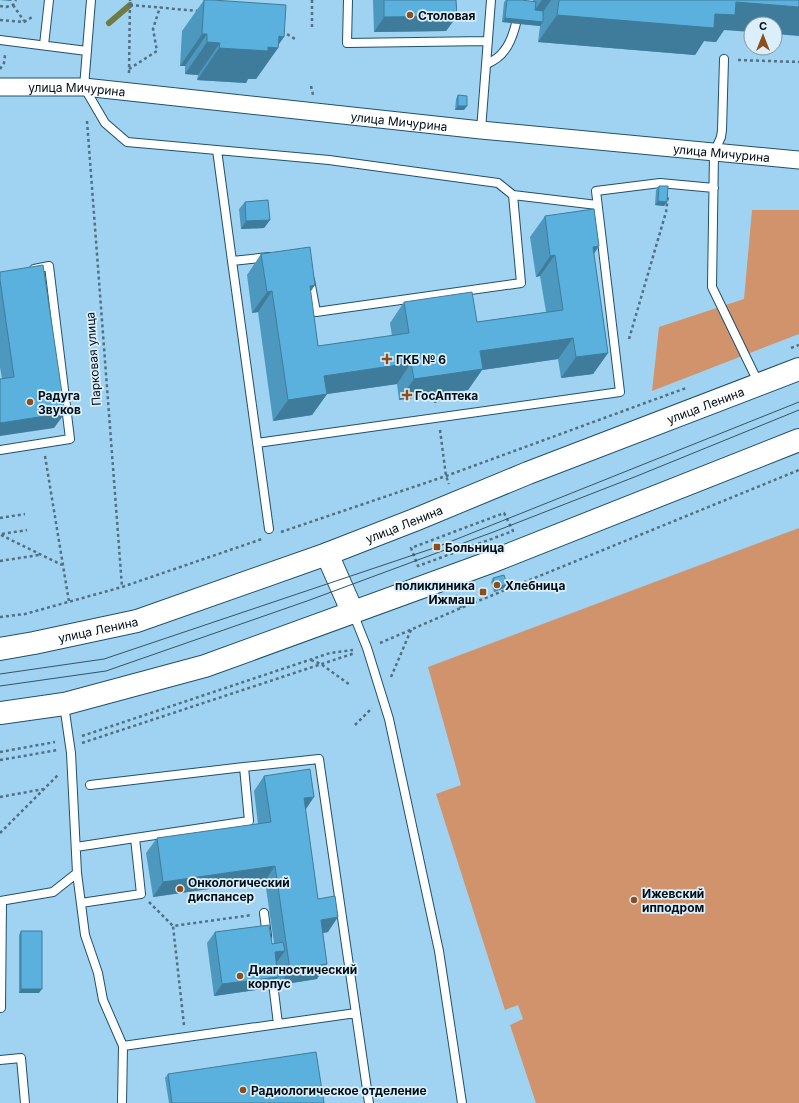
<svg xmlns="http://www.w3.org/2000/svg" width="799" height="1103" font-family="Inter,sans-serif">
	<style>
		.green { fill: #d0936c }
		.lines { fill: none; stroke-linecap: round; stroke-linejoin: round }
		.stream { stroke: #707a43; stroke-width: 6 }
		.service-casing { stroke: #20516a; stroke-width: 10 }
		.minor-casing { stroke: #20516a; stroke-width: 19 }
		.primary-casing { stroke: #20516a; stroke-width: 24 }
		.path { stroke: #507084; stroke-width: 2.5; stroke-dasharray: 3 3; stroke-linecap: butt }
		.service { stroke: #fff; stroke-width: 8 }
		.minor { stroke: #fff; stroke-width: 17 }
		.primary { stroke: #fff; stroke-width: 22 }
		.tram { stroke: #385364; stroke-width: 1 }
		.wall { fill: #4d98bf }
		.shaded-wall { fill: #3f7c9b }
		.building { fill: #5ab1de; stroke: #3f7c9b }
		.poi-dot { fill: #8f4d1a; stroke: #dbeffb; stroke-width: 1.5 }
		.labels { text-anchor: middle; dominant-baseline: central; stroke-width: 3.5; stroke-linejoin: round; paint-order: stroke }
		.poi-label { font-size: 12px; font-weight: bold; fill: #000e18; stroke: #dbeffb; text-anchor: start }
		.street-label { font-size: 12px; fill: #000e18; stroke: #dbeffb }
	</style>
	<rect width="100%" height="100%" fill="#a0d3f1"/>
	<!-- green -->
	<path class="green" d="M752 210H799V334L652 391 659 327 744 299Z
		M799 528V1103H536L510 1025 523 1019 518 1005 505 1010 436 794 461 785 428 667Z"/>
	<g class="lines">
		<!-- stream -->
		<path class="stream" d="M109 23 130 5"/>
		<!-- service casing -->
		<g class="service-casing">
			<path id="service" d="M91 0 84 87 105 123 127 142 329 160 498 183 513 195
				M348 0 347 43 488 41
				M0 40 87 51
				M44 45 49 0
				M724 59 722 130 721 137 714 153 712 287 759 384
				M487 64C493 61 500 57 504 51 513 40 520 14 518 0
				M481 130 491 0
				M217 150 232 261
				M310 280 316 312 521 283 513 195 597 205
				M257 443 620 392 596 191 660 183 714 188
				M0 450 70 439 49 266 34 269
				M269 529 232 261 269 257
				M353 613 367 648 389 719 439 951 462 1103
				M90 785 244 767
				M76 847 135 838
				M77 873 85 935 98 973 103 1000 123 1046
				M0 901 53 892 77 873 71 753 64 705
				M81 903 141 894 135 838 249 821 244 767 319 759 369 1103
				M264 913 267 936
				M272 975 278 1024
				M1 1008 2 901
				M0 1060 21 1058 25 1103
				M122 1103 123 1046 356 1013"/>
		</g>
		<!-- minor casing -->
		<g class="minor-casing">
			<g id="minor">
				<path id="s1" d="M0 87H84L481 130 799 160"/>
			</g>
		</g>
		<!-- primary casing -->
		<g class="primary-casing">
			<g id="primary">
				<path d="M327 554 353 613"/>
				<path id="s2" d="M0 649 34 643 137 621 327 554 417 519 528 473 799 369"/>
				<path d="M0 713 64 704 205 666 488 563 799 440"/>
			</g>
		</g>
		<!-- path -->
		<path class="path" d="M312 0V30
			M13 5 24 21
			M130 5 199 11
			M0 6 6 7 13 5 16 0
			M0 20 24 22 34 16
			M282 31 295 39
			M738 60 799 62
			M0 69 4 63 5 55
			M129 69 157 51 153 29 160 7
			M129 73 130 0
			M311 86 313 95
			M87 121 122 587
			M629 339 666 212 668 196
			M791 348 799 345
			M434 394 436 406
			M440 430 446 476 449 484
			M45 456 69 602
			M504 513 513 531 418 566 411 548Z
			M0 518 25 514
			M281 532 446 476 686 388
			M2 534 27 530
			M1 535 62 565
			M0 561 39 555
			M456 595 461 608
			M0 617 25 614 122 587 262 539
			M380 643 461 608 799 470
			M311 660 321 664 350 685
			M391 677 411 630
			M355 725 372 708
			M82 736 330 653 353 650
			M82 743 355 653
			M0 752 55 742
			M0 760 58 750
			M0 797 44 789
			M0 833 59 774
			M149 902 173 926
			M184 1025 173 926 252 915"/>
		<!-- service -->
		<use href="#service" class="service"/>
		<!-- minor -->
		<use href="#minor" class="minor"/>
		<!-- primary -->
		<use href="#primary" class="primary"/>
		<!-- tram -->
		<path class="tram" d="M0 674 104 659 437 547 799 402
			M0 686 106 671 307 601 496 531 637 476 799 410"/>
	</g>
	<!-- wall -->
	<path class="wall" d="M204 0H213L279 45 278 48 256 79H248L246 83 197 80 198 75 185 74V66H180L182 31Z
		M373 0H456L457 16 446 31 374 32Z
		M506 0H522L533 2V0H799L724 30 716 42 704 41 695 55 538 42 540 26 502 22 504 2Z
		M458 95 464 110H455L456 99Z
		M659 186 667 202 664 206 655 205 656 190Z
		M245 202 270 220 264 228 241 229 239 209Z
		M545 216 599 246 594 254 608 353 593 374 561 378 558 359 482 370 468 390 399 400 397 384 327 394 312 415 273 421 258 312 252 313 247 275 261 254 310 292 318 346 392 336 390 323 404 302 477 322 546 312 540 276 536 277 530 237Z
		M0 272 54 428 2 379 0 367Z
		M493 578 504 588 494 592 491 582Z
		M264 776 305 809 318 899 328 932 323 933 317 979 279 985 278 977 270 988 214 996 207 943 215 932 272 944 274 943 265 881 153 897 146 853 157 838 258 824 254 791Z
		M21 931 39 993H19V935Z
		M168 1074 324 1103H169L165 1078Z"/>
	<!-- shaded-wall -->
	<path class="shaded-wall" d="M0 0H12L11 1Z
		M542 0H551L541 15 532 14Z
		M736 2 799 7V36L775 34V24H751V32L724 30 716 42 704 41 695 55 538 42 557 15 715 14Z
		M457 16 446 31 374 32 384 17Z
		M505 18 543 22 540 26 502 22Z
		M202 34H207L185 66H180Z
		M279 36 284 37 277 47 278 48 256 79H248L246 83 197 80 219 48 268 47Z
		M207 42 220 43 198 75 185 74Z
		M458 106H467L464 110H455Z
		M658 201 667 202 664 206 655 205Z
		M270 220 264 228 241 229 246 221Z
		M599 246 584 267 593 247Z
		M555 255 540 276 536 277 550 256Z
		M315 285 301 306 310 286Z
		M272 291 258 312 252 313 267 292Z
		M573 338 558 359 482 370 468 390 399 400 414 379 480 351Z
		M608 353 593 374 561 378 576 357Z
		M411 363 397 384 327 394 312 415 273 421 288 400 324 376Z
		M65 413 54 428 0 436V423Z
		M507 584 504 588 494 592 496 588Z
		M314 797 304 812V798Z
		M275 866 265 881 153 897 163 882Z
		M338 917 328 932 310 935 321 920Z
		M285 951 276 963 275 952Z
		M327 964 317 979 279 985 290 970Z
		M278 977 270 988 214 996 222 984Z
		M21 989H42L39 993H19Z"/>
	<!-- building -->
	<path class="building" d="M204 0H213L286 5 284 37 279 36 278 48 268 47V51L219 48 220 43 207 42V34H202Z
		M384 0H456L457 16 384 17Z
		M507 0H522L536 2 535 10 543 11V22L505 18Z
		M559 0H799V7L736 2 735 15 715 14 714 28 557 15Z
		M458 95 467 96V106H458Z
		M659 186H668L667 202 658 201Z
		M268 200 270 220 246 221 245 202Z
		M594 209 599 246 593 247 608 353 576 357 573 338 480 351 483 369 414 379 411 363 324 376 327 394 288 400 272 291 267 292 261 254 310 247 315 285 310 286 318 346 409 333 404 302 472 292 477 322 563 310 555 255 550 256 545 216Z
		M43 265 65 413 0 423V379L14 377 0 280V272Z
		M504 575 507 584 496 588 493 578Z
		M310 769 314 797 304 798 318 899 335 896 338 917 321 920 327 964 290 970 275 866 163 882 157 838 271 822 264 776Z
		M269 925 272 944 283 942 285 951 275 952 278 977 222 984 215 932Z
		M21 931H42V989H21Z
		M316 1052 324 1103H172L168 1074Z"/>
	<!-- markers -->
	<g class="poi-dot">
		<circle cx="410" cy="15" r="4"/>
		<path d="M385 353h4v4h4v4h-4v4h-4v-4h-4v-4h4z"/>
		<path d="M405 389h4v4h4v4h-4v4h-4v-4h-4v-4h4z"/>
		<circle cx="30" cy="402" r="4"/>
		<rect x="433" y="543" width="8" height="8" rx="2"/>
		<circle cx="497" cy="585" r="4"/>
		<rect x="479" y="588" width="8" height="8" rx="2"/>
		<circle cx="180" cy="889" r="4"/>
		<circle cx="634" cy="900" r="4"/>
		<circle cx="240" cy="976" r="4"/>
		<circle cx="243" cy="1090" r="4"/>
	</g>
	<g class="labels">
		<!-- poi labels -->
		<g class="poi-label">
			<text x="418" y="15">Столовая</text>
			<text x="396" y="359">ГКБ № 6</text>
			<text x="38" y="395">Радуга<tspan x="38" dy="14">Звуков</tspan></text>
			<text x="415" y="395">ГосАптека</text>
			<text x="445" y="547">Больница</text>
			<text x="475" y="585" text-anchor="end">поликлиника<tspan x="475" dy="14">Ижмаш</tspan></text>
			<text x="505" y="585">Хлебница</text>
			<text x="188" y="882">Онкологический<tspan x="188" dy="14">диспансер</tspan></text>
			<text x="642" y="893">Ижевский<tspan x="642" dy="14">ипподром</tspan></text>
			<text x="248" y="969">Диагностический<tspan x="248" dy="14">корпус</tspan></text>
			<text x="251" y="1090">Радиологическое отделение</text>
		</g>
		<!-- street labels -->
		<g class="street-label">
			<text stroke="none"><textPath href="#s1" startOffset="77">улица Мичурина</textPath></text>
			<text stroke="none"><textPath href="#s1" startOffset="401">улица Мичурина</textPath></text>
			<text stroke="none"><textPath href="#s1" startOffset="725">улица Мичурина</textPath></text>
			<text transform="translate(93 359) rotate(-94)">Парковая улица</text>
			<text stroke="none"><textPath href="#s2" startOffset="748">улица Ленина</textPath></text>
			<text stroke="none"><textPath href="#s2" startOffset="424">улица Ленина</textPath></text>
			<text stroke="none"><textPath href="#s2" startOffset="100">улица Ленина</textPath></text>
		</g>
	</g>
	<!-- north arrow -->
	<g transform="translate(763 36)"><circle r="19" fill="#dbeffb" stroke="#8395a0"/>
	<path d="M0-3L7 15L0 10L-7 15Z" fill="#8f4d1a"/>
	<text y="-6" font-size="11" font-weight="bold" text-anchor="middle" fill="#000e18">С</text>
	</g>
</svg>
